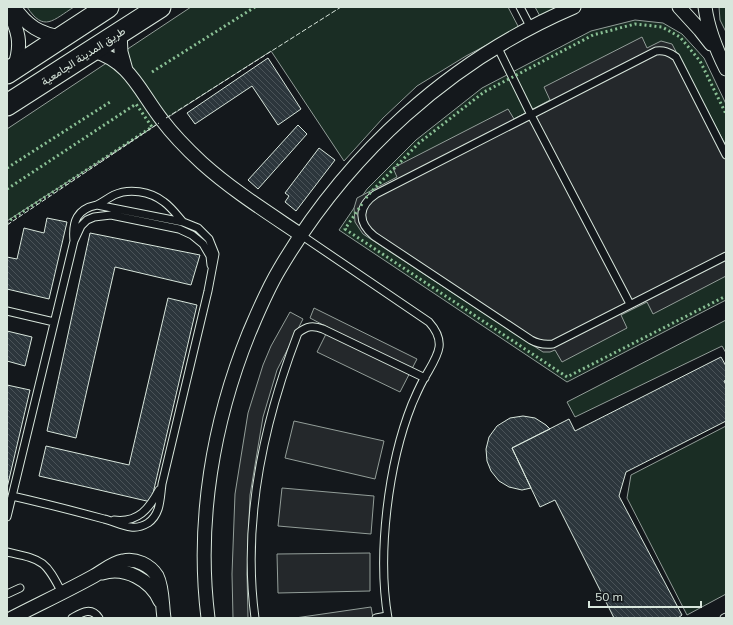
<svg xmlns="http://www.w3.org/2000/svg" width="733" height="625" font-family="Mulish,Vazirmatn,sans-serif">
	<style>
		.green { fill: #1a2d24; stroke: #939e99 }
		.parking { fill: #24282b; stroke: #939e99 }
		.building { fill: url(#building-back-hatch); stroke: #d8e6dc }
		.lines { fill: none; stroke-linecap: round; stroke-linejoin: round }
		.lane-casing { stroke: #d8e6dc; stroke-width: 9 }
		.street-casing { stroke: #d8e6dc; stroke-width: 15 }
		.primary-casing { stroke: #d8e6dc; stroke-width: 23 }
		.lane { stroke: #14181c; stroke-width: 7 }
		.street { stroke: #14181c; stroke-width: 13 }
		.primary { stroke: #14181c; stroke-width: 21 }
		.hedge { stroke: #8ac095; stroke-width: 3; stroke-dasharray: 2 3; stroke-linecap: butt }
		.fence { stroke: #d8e6dc; stroke-width: 1; stroke-dasharray: 5 2; stroke-linecap: butt }
		.labels { text-anchor: middle; dominant-baseline: central; stroke-width: 3; stroke-linejoin: round; paint-order: stroke }
		.street-label { font-size: 11px; fill: #d8e6dc; stroke: #14181c }
	</style>
	<defs>
		<pattern id="building-back-hatch" width="6" height="6" patternUnits="userSpaceOnUse"><rect width="6" height="6" fill="#2c363c"/><path d="M-1 5l2 2M0 0l6 6M5-1l2 2" fill="none" stroke="#4a5358"/></pattern>
	</defs>
	<rect width="100%" height="100%" fill="#14181c"/>
	<!-- green -->
	<path class="green" d="M27 7H74C53 20 44 33 27 7Z
		M191 7H508L519 28 466 56 417 86 383 118 344 161 271 51 7 221V129Z
		M535 7H563L541 18Z
		M719 7H726V32L720 20Z
		M635 20 663 23 682 34 704 58 726 104V300L567 382 339 230 367 189 416 140 482 88 591 31Z
		M726 320V353L722 346 575 417 567 402Z
		M726 426V594L687 615 627 498 631 475Z"/>
	<!-- parking -->
	<path class="parking" d="M642 37 647 48 661 41 672 44 726 146V276L653 314 647 302 621 315 627 328 562 362 555 350 550 352H543L363 234 355 222 354 208 357 198 397 177 393 168 508 109 514 119 550 100 544 87Z
		M314 308 417 359 400 392 317 352 329 328 310 318Z
		M290 312 303 319 277 370 263 417 250 495 247 574 248 618H233L232 574 235 494 248 413 263 365 271 346Z
		M294 421 384 441 375 479 285 458Z
		M282 488 374 496 371 534 278 526Z
		M370 553V591L278 593 277 554Z
		M371 607 373 618H295Z"/>
	<!-- building -->
	<path class="building" d="M268 58 301 109 278 125 252 86 195 124 187 113Z
		M298 125 307 134 258 189 248 180Z
		M319 148 335 160 296 211 285 202 289 196 285 193Z
		M47 218 67 222 49 299 7 289V257L17 259 24 228 44 233Z
		M90 233 200 255 191 285 115 267 76 438 47 431Z
		M168 298 197 305 151 502 39 476 46 446 129 465Z
		M7 331 32 337 25 366 7 361Z
		M721 357 726 366V380L724 381 726 385V421L626 472 619 496 682 615 678 618H614L555 500 540 507 512 448 569 419 575 431Z
		M7 385 30 390 7 488Z
		M523 416 535 418 546 425 550 429 512 448 531 488 522 490 509 487 499 481 491 471 487 461 486 449 489 437 497 426 510 418Z"/>
	<g class="lines">
		<!-- lane casing -->
		<g class="lane-casing">
			<path id="lane" d="M520 7 531 28
				M497 46 531 115 630 304
				M726 155 676 57C669 52 664 50 656 51L376 194C358 206 357 222 374 236L531 340C538 344 544 345 553 344L726 256
				M97 205C103 202 108 198 114 195 129 188 150 191 164 202 171 207 177 215 183 222
				M301 235 429 322C448 343 437 356 425 377 420 385 416 395 412 404 388 464 377 555 388 618
				M7 311 54 322
				M12 496C43 503 74 511 104 519 113 521 122 526 131 527 137 528 143 526 148 523 161 514 160 498 162 484L208 291 215 254 209 239 198 228 183 222 97 205C77 209 72 221 74 241
				M7 517 74 241 81 226 87 220 94 217 111 215 179 229 192 235 203 244 210 256 211 265
				M114 520C138 523 149 509 159 490
				M7 552C42 560 45 559 62 593
				M7 594 20 588
				M72 618C81 613 91 606 99 618
				M255 618C242 521 263 424 298 333 307 326 313 325 323 329L425 378
				M376 618 387 616
				M724 618 726 617"/>
		</g>
		<!-- street casing -->
		<g class="street-casing">
			<path id="street" d="M7 7C18 30 23 43 14 68
				M14 7C27 26 40 34 62 37
				M679 7 700 30 711 44
				M705 7C708 29 716 49 726 69
				M120 33 121 52 126 70
				M93 51C130 61 140 92 162 120 174 136 188 150 202 163 232 190 267 212 301 235
				M102 573C125 566 151 580 160 601
				M12 618C39 604 67 591 94 576 103 571 112 563 123 561 136 558 150 565 157 576 163 588 162 605 164 618
				M208 618C196 522 213 422 249 333 258 312 267 290 279 270 347 154 450 60 574 7"/>
		</g>
		<!-- primary casing -->
		<g class="primary-casing">
			<path id="primary" d="M7 73 108 7
				M7 105 160 7"/>
		</g>
		<!-- lane -->
		<use href="#lane" class="lane"/>
		<!-- street -->
		<use href="#street" class="street"/>
		<!-- primary -->
		<use href="#primary" class="primary"/>
		<!-- hedge -->
		<path class="hedge" d="M152 72 255 7
			M7 168 110 102
			M7 189 136 104 152 127 7 222
			M366 198 371 192 419 143 484 92 593 35 635 24 662 27 680 37 700 61 726 114
			M362 204 345 229 567 377 726 296"/>
		<!-- fence -->
		<path class="fence" d="M166 118 341 7
			M7 225 159 123"/>
	</g>
	<g class="labels">
		<!-- street labels -->
		<g class="street-label">
			<text transform="translate(83 56) rotate(-33)">طريق المدينة الجامعية</text>
		</g>
	</g>
	<!-- border -->
	<rect width="733" height="625" fill="none" stroke="#d8e6dc" stroke-width="16"/>
	<!-- scale -->
	<path d="M589 601v6h112v-6" fill="none" stroke="#d8e6dc" stroke-width="2"/>
	<text x="595" y="601" font-size="12" fill="#d8e6dc" stroke="#14181c" stroke-width="3" paint-order="stroke">50 m</text>
</svg>
